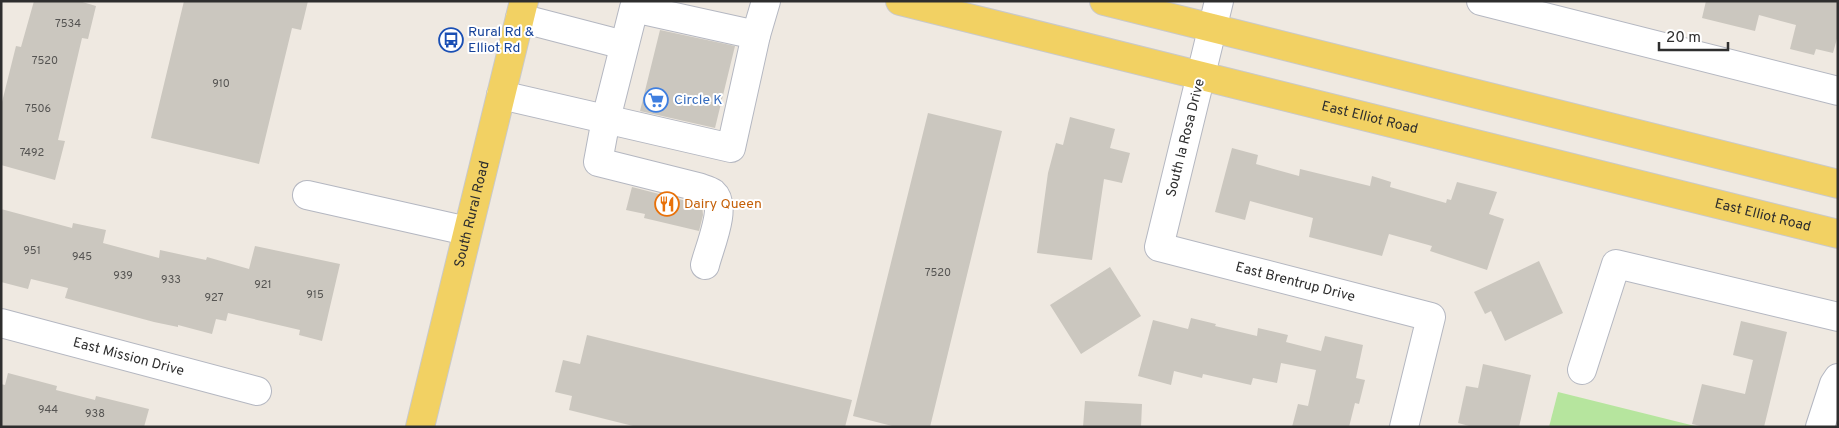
<svg xmlns="http://www.w3.org/2000/svg" width="1839" height="428" font-family="Overpass,sans-serif">
	<style>
		.green { fill: #b6e59e }
		.building { fill: #cbc7bf }
		.lines { fill: none; stroke-linecap: round; stroke-linejoin: round }
		.minor-casing { stroke: #b4b7c1; stroke-width: 30 }
		.major-casing { stroke: #c9c9c9; stroke-width: 30 }
		.minor { stroke: #fff; stroke-width: 28 }
		.major { stroke: #f2d163; stroke-width: 28 }
		.labels { text-anchor: middle; dominant-baseline: central; stroke-width: 4; stroke-linejoin: round; paint-order: stroke }
		.number-label { font-size: 11px; fill: #555452 }
		.transit-label { font-size: 14px; fill: #164399; stroke: #fff; text-anchor: start }
		.shop-label { font-size: 14px; fill: #366cbe; stroke: #fff; text-anchor: start }
		.street-label { font-size: 14px; fill: #2e2e2e; stroke: #fff }
		.food-label { font-size: 14px; fill: #c56008; stroke: #fff; text-anchor: start }
	</style>
	<rect width="100%" height="100%" fill="#efe9e1"/>
	<!-- green -->
	<path class="green" d="M1558 392 1699 427H1549Z"/>
	<!-- building -->
	<path class="building" d="M34 1H79L96 6 88 39 82 38 58 140 65 141 55 180 1 165V106L16 46 21 47Z
		M184 1H308L301 30 292 28 259 164 151 138Z
		M1706 1H1838V35L1833 53 1816 49 1814 55 1790 49 1796 25 1759 15 1755 31 1702 18Z
		M660 30 735 46 715 128 640 111Z
		M928 113 1002 131 930 427H896L853 416Z
		M1070 117 1115 129 1110 148 1130 153 1122 183 1104 179 1092 260 1037 253 1048 173 1056 143 1063 145Z
		M1232 148 1258 155 1256 164 1299 176 1300 169 1370 186 1372 176 1391 182 1390 187 1446 203 1447 199 1451 200 1457 182 1497 192 1489 214 1504 219 1487 270 1430 251 1432 246 1389 234 1382 256 1309 237 1313 218 1250 201 1245 220 1215 212Z
		M632 187 702 205 703 215 699 231 644 218 645 214 626 210Z
		M1 209 72 228 73 223 106 230 103 243 159 258 160 250 206 260 207 257 249 269 255 246 340 264 322 341 299 335 300 330 228 313 226 321 216 319 212 334 178 325V327L154 322 65 298 68 288 31 279 28 289 1 282Z
		M1539 261 1563 313 1505 341 1491 311 1485 314 1474 292Z
		M1110 267 1141 316 1081 354 1050 305Z
		M1191 318 1216 324 1215 326 1257 336 1258 328 1288 335 1286 342 1321 351 1325 336 1363 345 1356 378 1365 380 1359 404 1355 403 1349 427H1292L1298 404 1308 406 1316 370 1281 363 1277 383 1253 378 1251 385 1203 374 1202 378 1174 371 1171 385 1138 376 1153 320 1188 329Z
		M1741 321 1787 332 1764 427H1705L1692 424 1702 384 1745 394 1753 360 1733 355Z
		M587 335 852 400 845 427H637L569 410 572 396 555 392 563 360 580 364Z
		M1483 364 1531 375 1519 427H1473L1458 423 1466 386 1478 388Z
		M8 373 57 386 56 390 95 400 96 396 149 409 144 427H1V384L5 385Z
		M1085 401 1142 404 1141 427H1083Z"/>
	<g class="lines">
		<!-- minor casing -->
		<g class="minor-casing">
			<g id="minor">
				<path id="s1" d="M1219 1 1159 247 1431 317 1404 427"/>
				<path d="M1481 1 1838 91"/>
				<path d="M520 18 624 45"/>
				<path d="M501 95 731 148 756 35 766 1"/>
				<path d="M307 195 467 231"/>
				<path d="M705 265C709 248 728 206 713 193 709 190 703 189 698 187L598 162 606 119 634 8 756 35"/>
				<path id="s2" d="M1 323 257 391"/>
				<path d="M1582 370 1616 264 1838 317"/>
				<path d="M1820 427 1834 384 1838 378"/>
			</g>
		</g>
		<!-- major casing -->
		<g class="major-casing">
			<g id="major">
				<path id="s3" d="M900 1 1838 234"/>
				<path d="M1104 1 1838 184"/>
				<path id="s4" d="M420 427 524 1"/>
			</g>
		</g>
		<!-- minor -->
		<use href="#minor" class="minor"/>
		<!-- major -->
		<use href="#major" class="major"/>
	</g>
	<!-- icons -->
	<defs>
		<g id="bus-ring" transform="scale(1.25)"><circle r="9.5" fill="#fff" stroke="#1a4fb4" stroke-width="1.5"/><path d="M-5-6H5V4H4V6H2V4H-2V6H-4V4H-5ZM-3.5-4V0h7V-4ZM-3.5 1.2v1.5H-2V1.2ZM2 1.2v1.5H3.5V1.2Z" fill="#1a4fb4"/></g>
		<g id="supermarket-ring" transform="scale(1.25)"><circle r="9.5" fill="#fff" stroke="#3f7fe0" stroke-width="1.5"/><path d="M-6-5.5h2.5l.6 2H6L4.5 2H-2.5L-4.4-4H-6ZM-1.5 3.2a1.3 1.3 0 1 0 .1 0ZM3 3.2a1.3 1.3 0 1 0 .1 0Z" fill="#3f7fe0"/></g>
		<g id="restaurant-ring" transform="scale(1.25)"><circle r="9.5" fill="#fff" stroke="#e8710a" stroke-width="1.5"/><path d="M-5-6h1v4h1v-4h1v4h1v-4h1v5L-1.5 .5V6h-2V.5L-5-1ZM5-6V6H3V1.5H1.5Q1.5-4 5-6Z" fill="#e8710a"/></g>
	</defs>
	<g fill-rule="evenodd">
		<use href="#bus-ring" x="451" y="40"/>
		<use href="#supermarket-ring" x="656" y="100"/>
		<use href="#restaurant-ring" x="667" y="204"/>
	</g>
	<g class="labels">
		<!-- number labels -->
		<g class="number-label">
			<text x="68" y="24">7534</text>
			<text x="45" y="61">7520</text>
			<text x="221" y="84">910</text>
			<text x="38" y="109">7506</text>
			<text x="32" y="153">7492</text>
			<text x="32" y="251">951</text>
			<text x="82" y="257">945</text>
			<text x="938" y="273">7520</text>
			<text x="123" y="276">939</text>
			<text x="171" y="280">933</text>
			<text x="263" y="285">921</text>
			<text x="315" y="295">915</text>
			<text x="214" y="298">927</text>
			<text x="48" y="410">944</text>
			<text x="95" y="414">938</text>
		</g>
		<!-- transit labels -->
		<g class="transit-label">
			<text x="468" y="32">Rural Rd &amp;<tspan x="468" dy="16">Elliot Rd</tspan></text>
		</g>
		<!-- shop labels -->
		<g class="shop-label">
			<text x="674" y="100">Circle K</text>
		</g>
		<!-- street labels -->
		<g class="street-label">
			<text stroke="none"><textPath href="#s3" startOffset="484">East Elliot Road</textPath></text>
			<text transform="translate(1186 138) rotate(-76)">South la Rosa Drive</text>
			<text stroke="none"><textPath href="#s4" startOffset="219">South Rural Road</textPath></text>
			<text stroke="none"><textPath href="#s3" startOffset="889">East Elliot Road</textPath></text>
			<text stroke="none"><textPath href="#s1" startOffset="394">East Brentrup Drive</textPath></text>
			<text stroke="none"><textPath href="#s2" startOffset="132">East Mission Drive</textPath></text>
		</g>
		<!-- food labels -->
		<g class="food-label">
			<text x="684" y="204">Dairy Queen</text>
		</g>
	</g>
	<!-- border -->
	<rect width="1839" height="428" fill="none" stroke="#2e2e2e" stroke-width="5"/>
	<!-- scale -->
	<path d="M1659 42v8h69v-8" fill="none" stroke="#2e2e2e" stroke-width="2.5"/>
	<text x="1666" y="42" font-size="15" fill="#2e2e2e" stroke="#ffffff" stroke-width="4" paint-order="stroke">20 m</text>
</svg>
